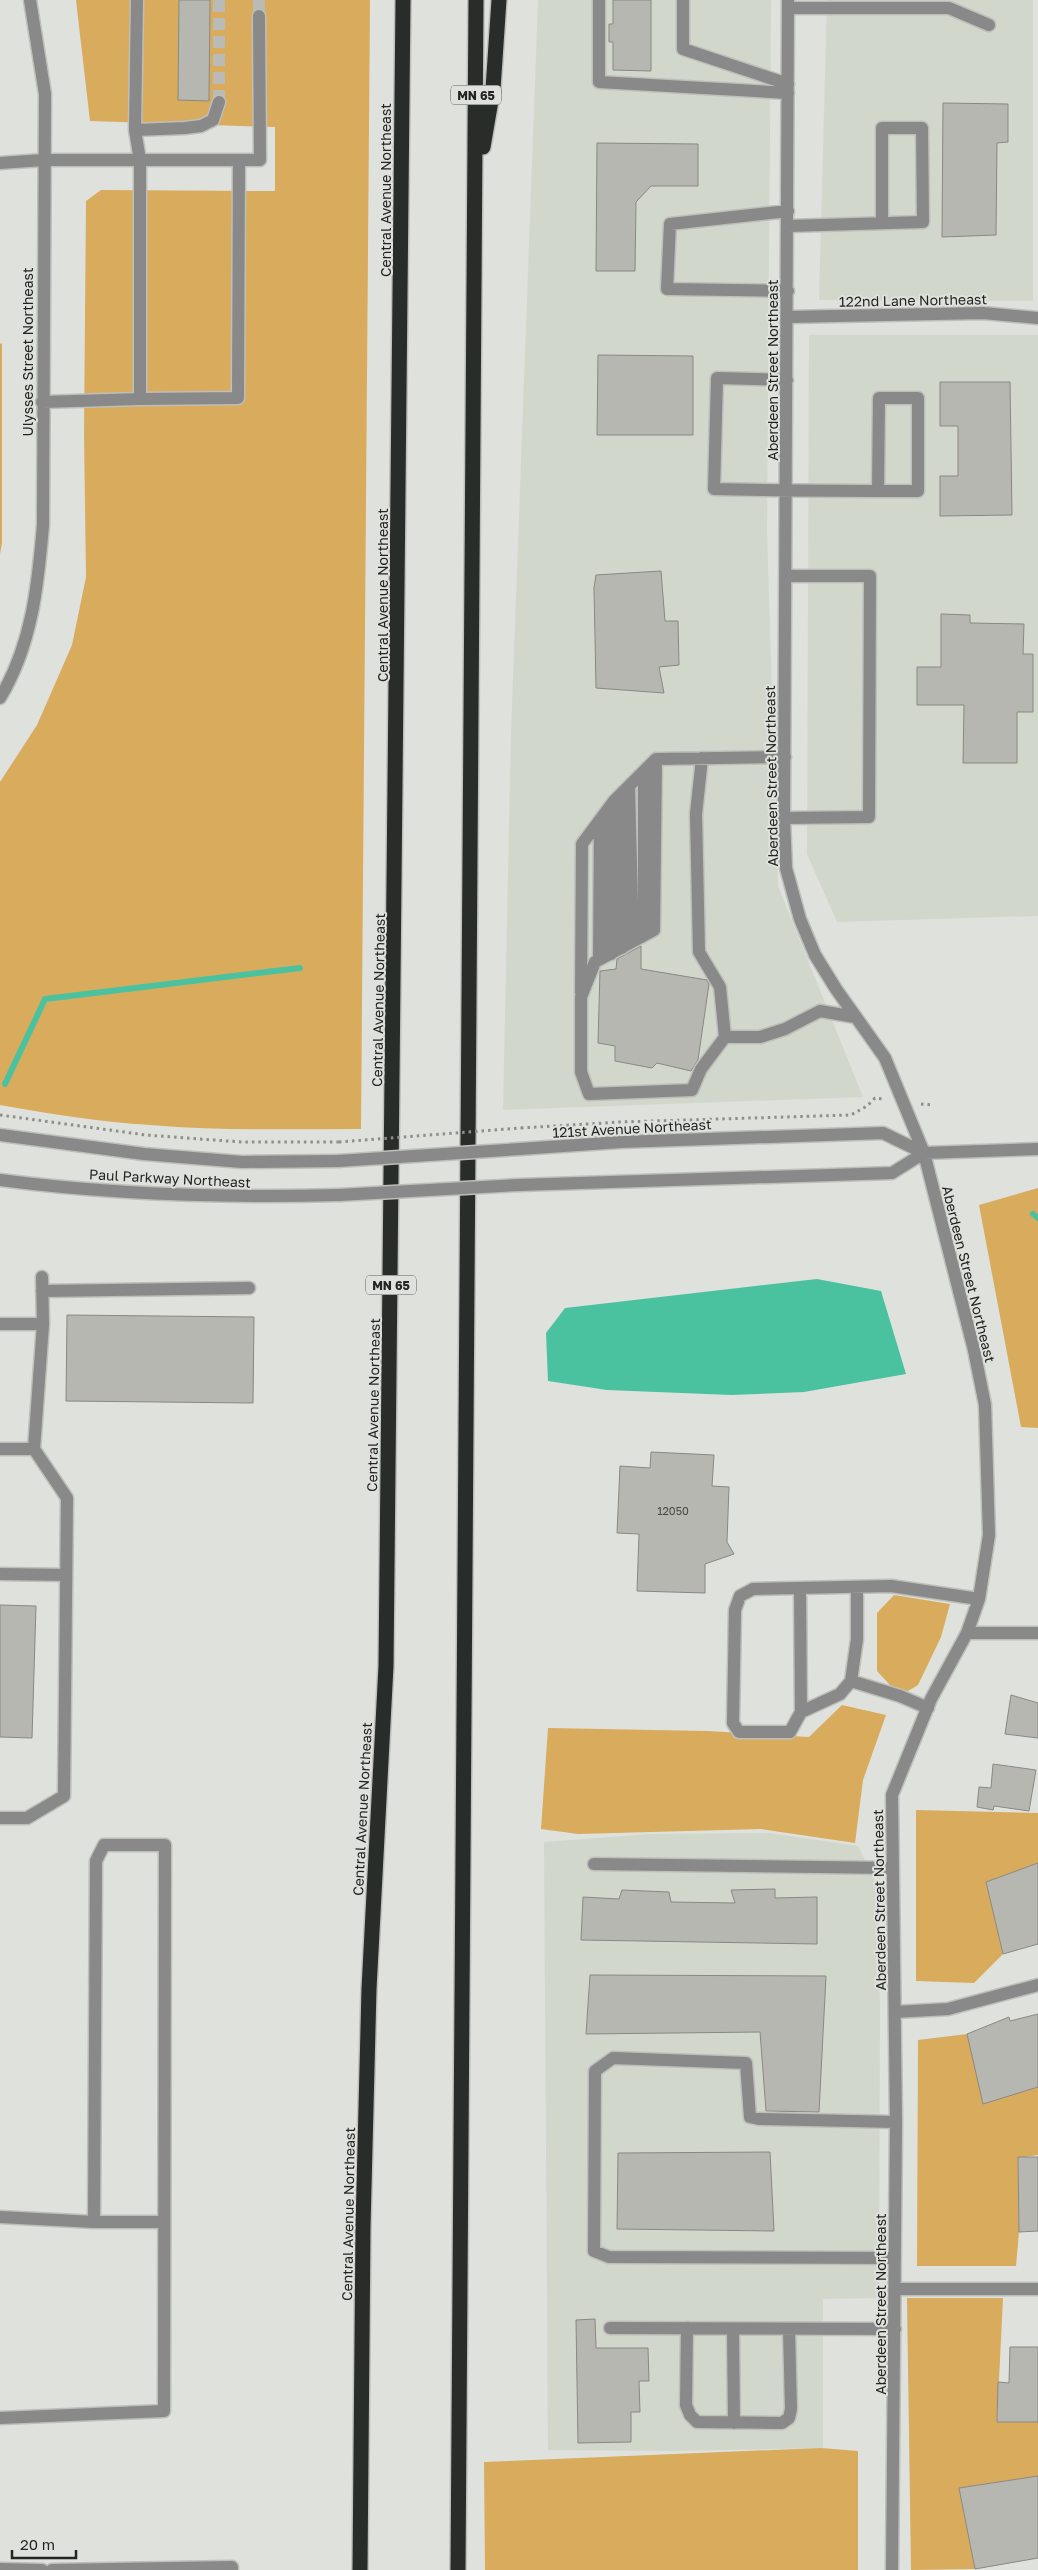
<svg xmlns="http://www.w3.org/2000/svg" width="1038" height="2570" font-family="'Golos Text',sans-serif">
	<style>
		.built { fill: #d2d7cb }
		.green { fill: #d9ab5d }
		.water { fill: #4ac29f }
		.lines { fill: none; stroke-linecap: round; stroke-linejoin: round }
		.stream { stroke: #4ac29f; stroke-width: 6 }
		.building { fill: #b7b7b1; stroke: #898883 }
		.minor-tunnel { stroke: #babbb7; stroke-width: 12; stroke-dasharray: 12 6; stroke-linecap: butt }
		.minor-casing { stroke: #bdbfbb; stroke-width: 15 }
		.highway-casing { stroke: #bdbfbb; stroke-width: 18 }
		.path { stroke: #8e8f8b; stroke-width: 3; stroke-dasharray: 2.5 4; stroke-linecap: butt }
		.minor { stroke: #888988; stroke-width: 12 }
		.highway { stroke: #292d2a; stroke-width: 15 }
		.minor-bridge-casing { stroke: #bdbfbb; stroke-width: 15; stroke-linecap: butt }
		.path-bridge { stroke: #8e8f8b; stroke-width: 3; stroke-dasharray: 2.5 4; stroke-linecap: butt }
		.minor-bridge { stroke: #888988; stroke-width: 12 }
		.labels { text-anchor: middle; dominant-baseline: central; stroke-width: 4; stroke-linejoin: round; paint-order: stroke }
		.number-label { font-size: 11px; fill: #494a46 }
		.shield { fill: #dfe1dc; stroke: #5c5d5a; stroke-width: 1 }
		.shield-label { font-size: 12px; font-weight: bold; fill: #242523 }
		.street-label { font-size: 14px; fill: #242523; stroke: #dfe1dc }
	</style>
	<rect width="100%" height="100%" fill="#dfe1dc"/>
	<!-- built -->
	<path class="built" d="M538 0H771L767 532 778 886 863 1097 503 1110 511 734Z
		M827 0H1033V301L819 300Z
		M809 335H1038V916L837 922 807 854Z
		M770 1833 858 1846 877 1885 880 2008 879 2298 823 2299V2448L676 2451 548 2450 544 1842 650 1834Z"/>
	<!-- green -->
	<path class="green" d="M76 0H370L361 1129C292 1129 221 1131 151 1125 101 1122 50 1114 0 1105V782L37 725 72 645 86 577 84 434 86 201 101 190 275 191V127L90 121Z
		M2 343V543L0 554V344Z
		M1038 1188V1428L1021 1427 979 1205Z
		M894 1595 950 1604 941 1637 918 1685 900 1696 877 1671V1613Z
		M842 1705 886 1715 863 1780 855 1843 761 1829 578 1834 541 1829 548 1728 707 1731 809 1737Z
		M916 1810 1038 1813V1863L986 1882 1003 1954 974 1983 916 1981Z
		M967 2034 984 2103 1038 2087V2155L1018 2158 1019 2232 1016 2266H917L918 2040Z
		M907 2298H1003L997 2421 1038 2422V2476L959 2488 975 2569 911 2570Z
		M821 2448 858 2451V2570H485L484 2462Z"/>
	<!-- water -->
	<path class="water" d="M817 1279 881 1291 906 1374 804 1392 731 1395 607 1390 548 1381 546 1333 565 1308Z"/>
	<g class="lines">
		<!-- stream -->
		<path class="stream" d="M5 1084 45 999 300 968
			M1033 1214 1038 1218"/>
	</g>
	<!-- building -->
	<path class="building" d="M179 0H210L209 101 178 100Z
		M613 0H651V71L613 70V42H609V24H613Z
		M943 103 1008 104V142L997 143 996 235 942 237Z
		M597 143 698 144V186H651L636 202 635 271H596Z
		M598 355 693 356V435H597Z
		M940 382H1010L1012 515 940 516V476H958V426H940Z
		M661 571 665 621H678L679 665 659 667 664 693 596 688 594 588 596 575Z
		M941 614 970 615V623L1024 624 1023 654H1033V712H1017V763H963L964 705H917V667H941Z
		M641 946V969L707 980 709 984 698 1060 691 1071 657 1063 652 1068 615 1061V1046L598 1043 600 971 616 969 617 959Z
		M67 1315 254 1317 253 1403 66 1401Z
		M651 1452 714 1455 712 1486 729 1487 727 1542 734 1554 705 1564V1593L637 1591 639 1534 617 1533 620 1466 650 1468Z
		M0 1605 36 1606 32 1738 0 1737Z
		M1011 1695 1038 1703V1738L1005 1734Z
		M993 1764 1036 1770 1029 1811 994 1806 993 1810 977 1807 979 1787 991 1788Z
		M1038 1863V1944L1003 1954 986 1882Z
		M775 1889V1898L817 1897V1944L581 1940 583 1897 619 1899 622 1890 669 1892 671 1902 735 1903 731 1890Z
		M590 1975 826 1976 819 2112 766 2111 760 2032 586 2034Z
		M1038 2014V2087L983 2104 967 2034 1009 2017 1010 2021Z
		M770 2152 774 2231 617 2229 618 2153Z
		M1018 2157H1038V2231L1019 2232Z
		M595 2319 596 2348H648L649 2381H639L640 2412H631V2442L578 2443 576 2320Z
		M1010 2347H1038V2422H997L998 2382 1009 2383Z
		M1038 2476V2558L975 2569 959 2488Z"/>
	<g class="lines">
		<!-- minor-tunnel -->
		<path class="minor-tunnel" d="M259 0V16
			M219 102V0"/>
		<!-- minor casing -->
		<g class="minor-casing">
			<path id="minor" d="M599 0V82L788 93
				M683 0V49L788 84
				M788 0 784 818 786 868 800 919 815 955 836 989 885 1058 924 1153 974 1350 985 1405 989 1535 979 1599 967 1633 931 1699 892 1795 896 2122 892 2570
				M788 8H949L989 25
				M135 130 185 128 201 126 213 120 219 102
				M0 163 43 160H260L259 16
				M788 211 670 224 667 289 788 291
				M788 226C833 225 878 223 923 222L922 128H882V223
				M788 317 983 313 1038 318
				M787 380 717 378 714 489C782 491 850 491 918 491V398H879L878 491
				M140 399 238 398 239 160
				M42 402 140 399V160L135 130 137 0
				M0 698C32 645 38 585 43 525L45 94 30 0
				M702 758 696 814 699 952 720 987 725 1037
				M656 759 654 930 595 962 581 997V1072L589 1094 692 1090 701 1069 725 1037H760L785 1029 820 1011 855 1017
				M629 787 633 941
				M620 796 622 948
				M609 808 611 954
				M784 818 869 817 870 576H786
				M644 935V773
				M599 960 600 820
				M581 992 582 844 614 801 656 759 785 757
				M0 1135 144 1154 242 1162 338 1161
				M520 1149 621 1142 883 1133 924 1153 1038 1149
				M0 1180C114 1195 224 1198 339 1195
				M519 1185 892 1173 924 1153
				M42 1291 249 1288
				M0 1324H43
				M0 1449H34L43 1324 42 1277
				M0 1574 66 1575
				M800 1588 801 1712
				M967 1633H1038
				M851 1681 857 1639V1587
				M928 1708 900 1696 851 1681 840 1694 801 1712 790 1732H739L733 1723 735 1610 740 1596 753 1589 891 1586 979 1599
				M0 1818H27L64 1796 67 1498 34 1449
				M594 1864 893 1868
				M895 2012 948 2009 1038 1985
				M0 2217 94 2222
				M895 2258 609 2257 594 2251 595 2071 613 2058 746 2063 750 2117 759 2119 896 2122
				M895 2289H1038
				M610 2328 895 2329
				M687 2328 686 2405 690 2415 697 2422 782 2423 789 2418 791 2409 789 2329
				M733 2329 734 2423
				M0 2418 164 2411 165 1845H104L96 1861 94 2222H164
				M0 2569 42 2570
				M52 2570 232 2567V2570"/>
		</g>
		<!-- highway casing -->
		<g class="highway-casing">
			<path id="highway" d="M483 147 493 89 499 0
				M360 2570 363 2227 369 1989 386 1666 403 0
				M458 2570 476 0"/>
		</g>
		<!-- path -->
		<path class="path" d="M921 1104 932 1105
			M0 1115 146 1135 241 1142H339
			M521 1128 620 1122 851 1115 867 1106 875 1098 885 1099"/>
		<!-- minor -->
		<use href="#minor" class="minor"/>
		<!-- highway -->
		<use href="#highway" class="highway"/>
		<!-- minor-bridge casing -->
		<g class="minor-bridge-casing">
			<path id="minor-bridge" d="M338 1161 520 1149
				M339 1195 519 1185"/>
		</g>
		<!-- path-bridge -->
		<path class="path-bridge" d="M339 1142 521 1128"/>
		<!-- minor-bridge -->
		<use href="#minor-bridge" class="minor-bridge"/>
	</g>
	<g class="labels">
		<!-- number labels -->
		<g class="number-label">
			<text x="673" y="1510">12050</text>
		</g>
		<!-- shield labels -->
		<g class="shield">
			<rect x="451" y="85.5" width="50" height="19" rx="4"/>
			<rect x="366" y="1275.5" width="50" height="19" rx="4"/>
		</g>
		<g class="shield-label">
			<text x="476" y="95">MN 65</text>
			<text x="391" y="1285">MN 65</text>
		</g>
		<!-- street labels -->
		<g class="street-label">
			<text transform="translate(385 190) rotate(-90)">Central Avenue Northeast</text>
			<text transform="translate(913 300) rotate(-1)">122nd Lane Northeast</text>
			<text transform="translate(27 352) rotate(-90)">Ulysses Street Northeast</text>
			<text transform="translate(772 370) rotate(-90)">Aberdeen Street Northeast</text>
			<text transform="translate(382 595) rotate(-90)">Central Avenue Northeast</text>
			<text transform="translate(771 776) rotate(-91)">Aberdeen Street Northeast</text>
			<text transform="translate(378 1000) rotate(-89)">Central Avenue Northeast</text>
			<text transform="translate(632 1128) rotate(-3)">121st Avenue Northeast</text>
			<text transform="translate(170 1178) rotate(3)">Paul Parkway Northeast</text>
			<text transform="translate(969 1274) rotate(76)">Aberdeen Street Northeast</text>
			<text transform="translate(373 1405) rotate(-89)">Central Avenue Northeast</text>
			<text transform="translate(362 1809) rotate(-87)">Central Avenue Northeast</text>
			<text transform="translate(879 1900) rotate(-91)">Aberdeen Street Northeast</text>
			<text transform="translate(348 2214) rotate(-89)">Central Avenue Northeast</text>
			<text transform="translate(880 2304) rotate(-90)">Aberdeen Street Northeast</text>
		</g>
	</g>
	<!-- scale -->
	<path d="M12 2550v8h64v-8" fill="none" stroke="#242523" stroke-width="2.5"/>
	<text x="20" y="2550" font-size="15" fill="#242523" stroke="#dfe1dc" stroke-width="4" paint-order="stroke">20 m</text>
</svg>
